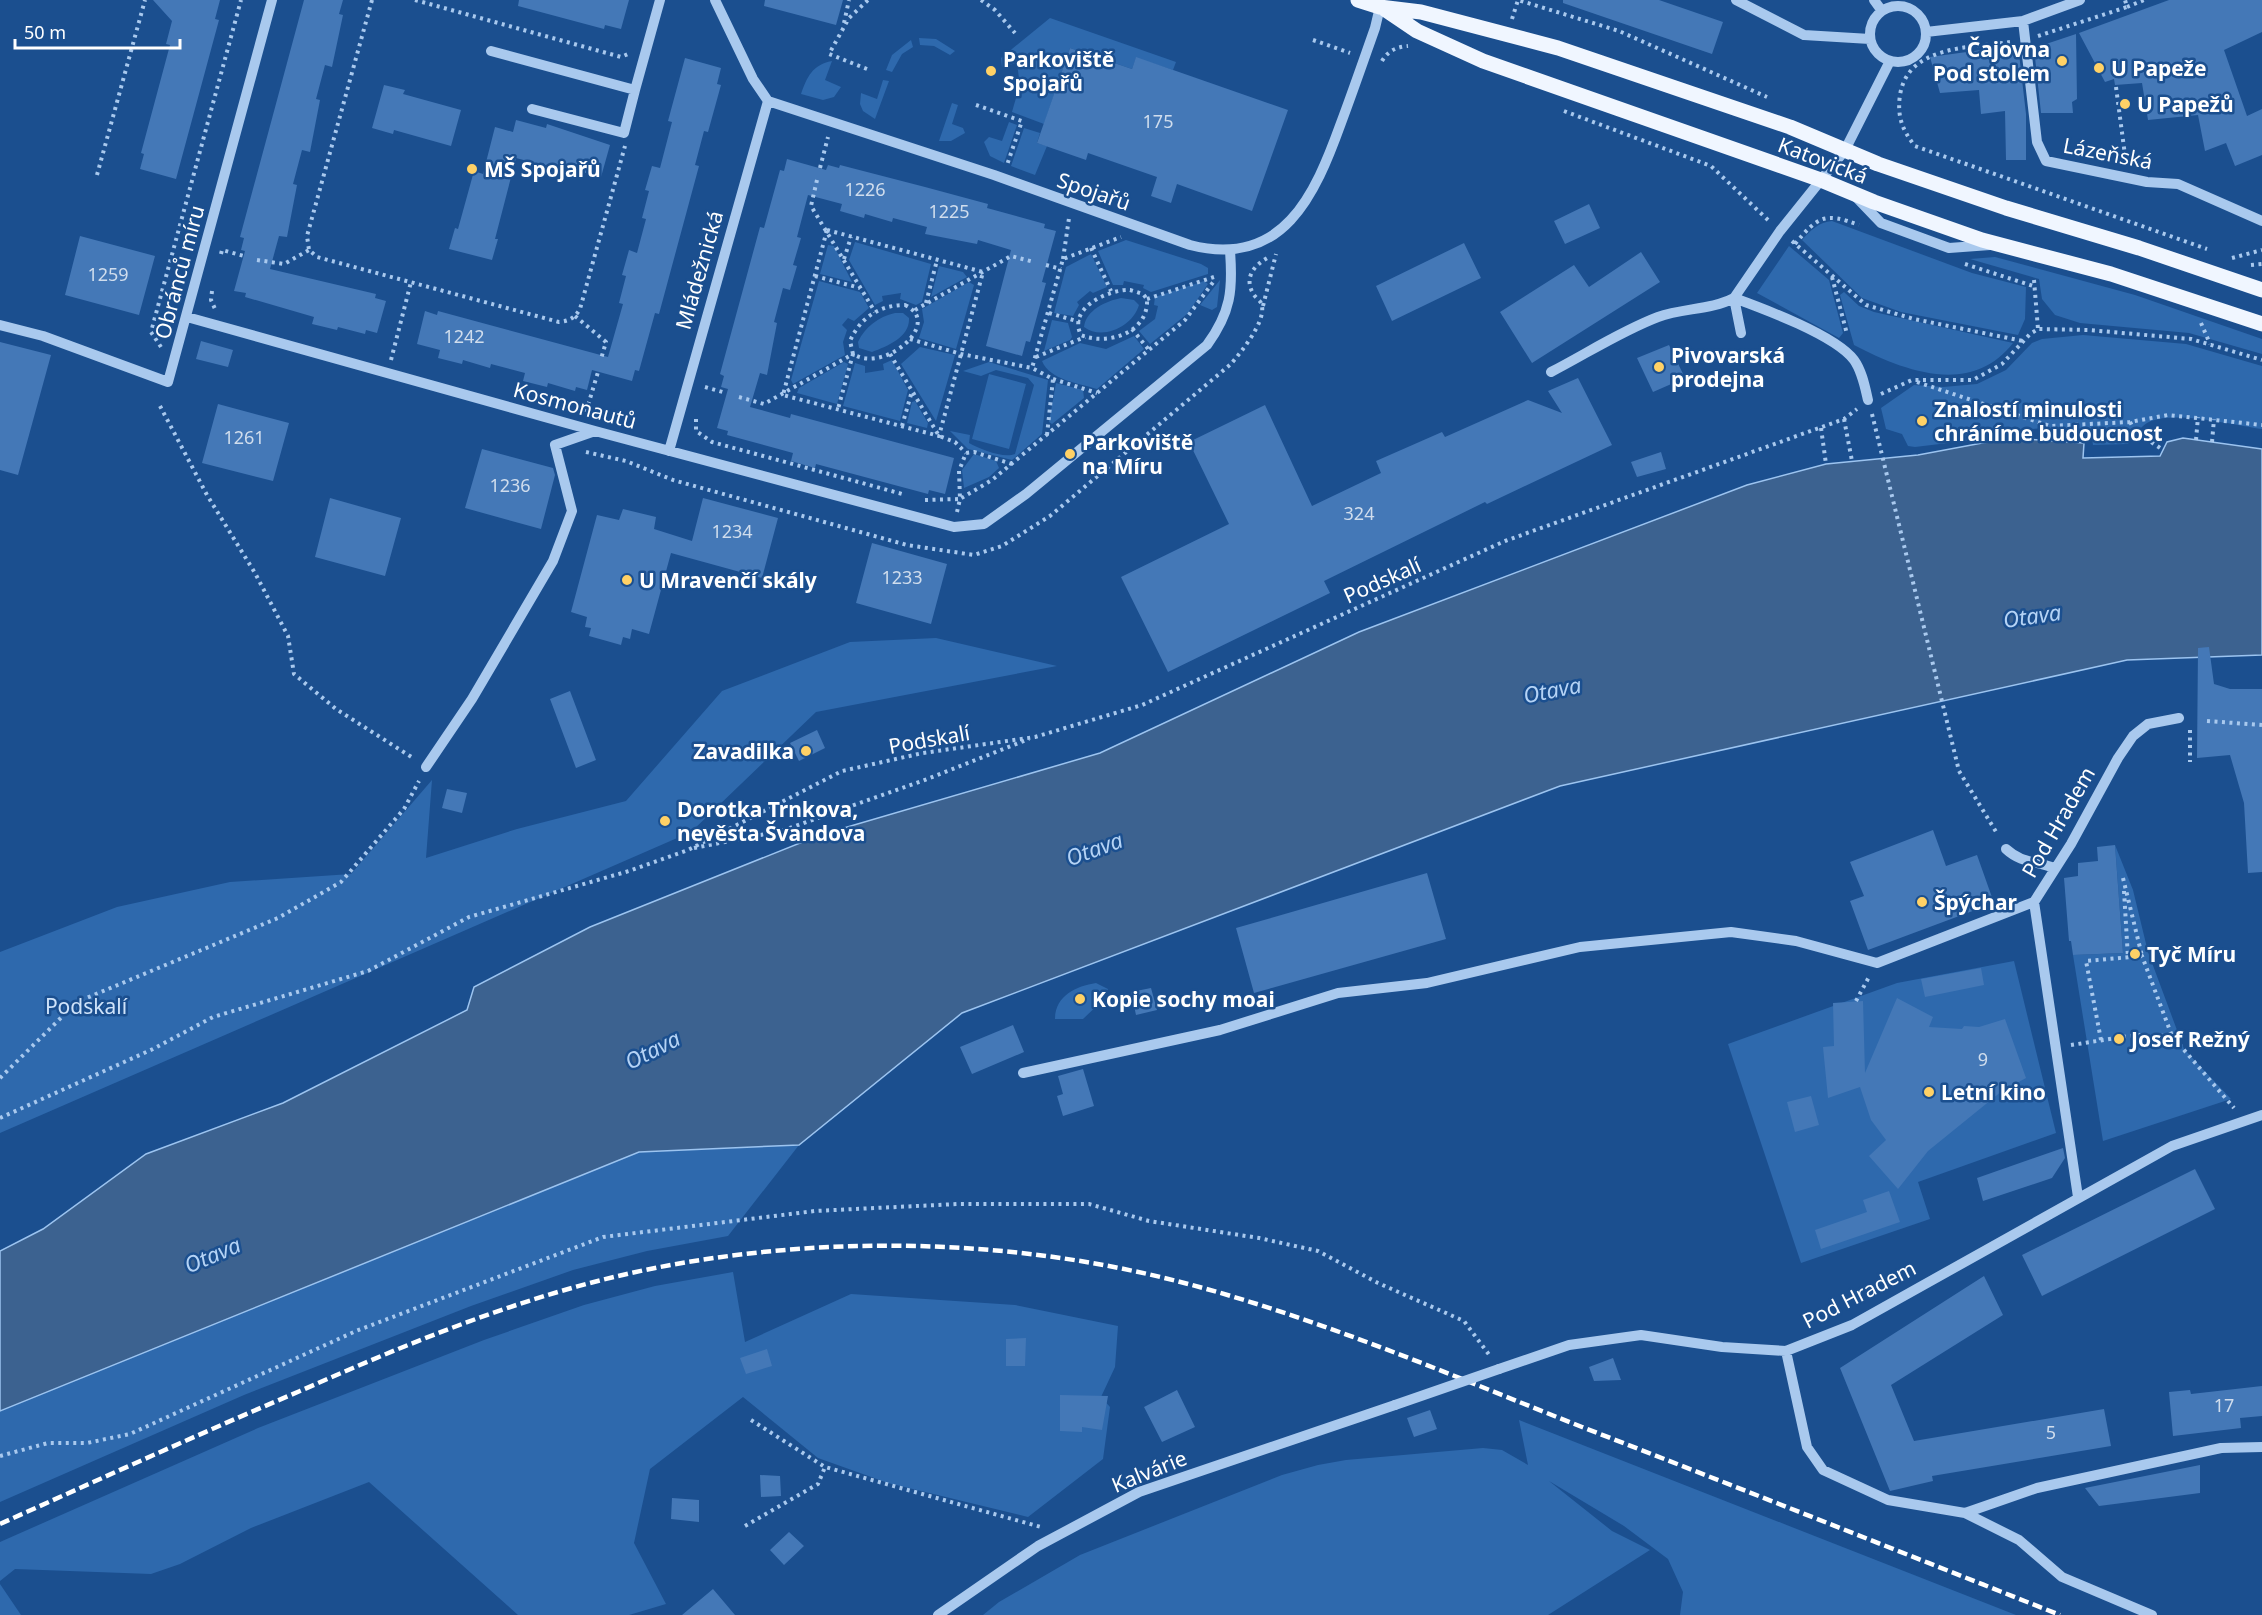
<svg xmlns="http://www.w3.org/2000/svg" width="2262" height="1615" font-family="'Noto Sans',sans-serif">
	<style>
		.green { fill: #2e69ad }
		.water { fill: #3c6290; stroke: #9cc4f0; stroke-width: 1.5 }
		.building { fill: #4478b7 }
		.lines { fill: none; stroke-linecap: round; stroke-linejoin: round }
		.path { stroke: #a9c9ee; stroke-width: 4; stroke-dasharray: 3 4.5; stroke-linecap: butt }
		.minor { stroke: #a9c9ee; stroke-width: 10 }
		.major { stroke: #f0f6ff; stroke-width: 15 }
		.rail { stroke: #fff; stroke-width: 4.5; stroke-dasharray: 10 4.5; stroke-linecap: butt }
		.minor-bridge { stroke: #a9c9ee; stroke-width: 10 }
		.poi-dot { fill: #ffd166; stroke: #1b4f8f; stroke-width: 2 }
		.labels { text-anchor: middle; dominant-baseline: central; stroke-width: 5; stroke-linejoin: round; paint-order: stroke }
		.number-label { font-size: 18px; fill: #d0dded }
		.poi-label { font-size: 21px; font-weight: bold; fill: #fff; stroke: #1b4f8f; text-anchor: start }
		.street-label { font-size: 21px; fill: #fff; stroke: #1b4f8f }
		.park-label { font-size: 21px; fill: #cfe3fa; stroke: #1b4f8f }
		.water-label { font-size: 22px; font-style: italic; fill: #b5d3f5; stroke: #1b4f8f }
	</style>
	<rect width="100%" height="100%" fill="#1b4f8f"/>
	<!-- green -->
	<path class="green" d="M1050 18 1176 62 1173 70 1136 58 1132 69 1070 48 1044 124 1012 112C1017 95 1022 80 1016 63L1002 67 1001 58Z
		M919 38 936 39 955 51 950 55 934 46 920 45Z
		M911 40 913 47 902 54 892 72 886 70 892 55Z
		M832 61 825 80 841 87 834 97 823 100 801 94C807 77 812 65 832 61Z
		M883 80 889 81 875 119 863 111 860 104 861 93 877 99Z
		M952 103 958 105 952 124 963 128 965 133 951 141H939Z
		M1009 122 1017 125 1004 163 990 156 984 142 989 137 1002 141Z
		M1024 128 1040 133 1037 143 1047 146 1035 175 1011 166Z
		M1832 221 1972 273 2026 287 2025 319 2018 335 1901 312 1862 298 1802 240C1811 230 1819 222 1832 221Z
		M1126 240 1201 264 1208 268V274L1151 292 1143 288 1144 285 1124 281 1123 285H1113L1098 251Z
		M855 242 931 264 922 302 916 305 900 299 901 293 882 296 883 301 875 305 849 260Z
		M828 245 834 246 852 282 820 274Z
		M1789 246 1829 280 1843 333 1839 338 1757 293Z
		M1091 254 1107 287 1093 293 1090 291 1077 302 1079 305 1073 316 1054 313 1066 267Z
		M1995 257 2135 295 2262 339V354L2189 333 2080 323 2055 315 2042 299 2039 279 1970 259Z
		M939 266 963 272 967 277 931 297Z
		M1220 280 1217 307 1212 310 1200 305Z
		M819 281 860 292 869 308 854 321 848 318 842 325 847 330 843 342 845 355 793 384 791 380Z
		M1204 281 1208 284 1187 314 1150 344 1139 331 1155 319 1158 306 1154 305 1155 297Z
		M969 282 974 285 956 349 919 338 924 322 922 309Z
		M1844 292 1859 306 1874 312 2013 343C1971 397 1904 371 1854 345L1840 295Z
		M1121 298 1134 300 1139 305C1133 326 1103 341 1084 327 1086 310 1106 301 1121 298Z
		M895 313H903L909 318C910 337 888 346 872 352L859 348 858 342C865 327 878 317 895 313Z
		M1052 320 1068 323 1072 337 1070 340 1044 351Z
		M2083 335 2186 344 2262 366V429C2233 425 2178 411 2151 421 2141 425 2135 435 2128 444L2093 445 2092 437 2044 428 2007 431 2006 436 1915 447 1908 446 1902 434 1886 429 1881 408 1914 385 1943 387 1977 384 2006 370 2032 343 2042 339Z
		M1134 336 1144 349 1097 389C1078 383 1050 380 1042 361L1080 343 1106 349Z
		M920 347 955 355 936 421 901 364Z
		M892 360 908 390 900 421 843 406 855 363 865 366V373L884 370 883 364Z
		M844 362 848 364 837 404 797 393 799 388Z
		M989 362 1048 380 1042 434 1012 460 968 449 950 431 970 435 969 443C980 449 1004 459 1015 454L1034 385 1028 378 996 370 981 376 963 371Z
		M989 374 1026 384 1009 449 972 439Z
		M1056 383 1083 390 1084 398 1052 424 1049 422Z
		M915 401 928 423 927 428 907 423 912 402Z
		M974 454 996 461 999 468 989 477 964 488 962 470Z
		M936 638 1057 666 816 712 691 832 0 1133V952L117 907 230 882 351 874 432 780 426 858 517 829 626 801 722 691 850 642Z
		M2115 845 2133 890 2148 952 2184 1049 2231 1099 2103 1141 2073 955 2123 953Z
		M2014 961 2056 1133 1918 1182 1930 1219 1801 1263 1728 1044 1897 983Z
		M1096 983 1108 989 1104 999 1083 1019H1055C1055 996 1076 986 1096 983Z
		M799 1145 728 1236 647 1251 573 1270 471 1306 244 1395 0 1502V1411L639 1152Z
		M733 1272 745 1342 851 1294 1015 1305 1118 1326 1115 1367 1101 1397 1110 1407 1103 1459 1028 1517 888 1483 818 1458 743 1397 650 1469 634 1543 666 1604 629 1615H518L369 1482 251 1528 180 1564 151 1574 15 1569 0 1581V1542L258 1428 484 1340 584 1305 655 1286Z
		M1519 1420 2016 1615H1680L1683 1592 1668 1559 1624 1526 1549 1481 1612 1531 1650 1550 1548 1615H983L999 1602 1080 1555 1282 1475 1318 1465 1346 1460 1483 1448 1502 1450 1528 1465Z
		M0 1584 21 1615H0Z"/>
	<!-- water -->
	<path class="water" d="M2009 438 2084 443 2083 458 2160 456 2167 442 2183 438 2262 449V655L2127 660 1560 786 962 1013 799 1145 639 1152 0 1411V1251L43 1229 146 1154 283 1103 467 1010 474 987 590 927 820 835 1100 753 1359 632 1747 485 1826 464 1918 455Z"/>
	<!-- building -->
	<path class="building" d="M153 0H220L215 19 219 20 176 179 140 169 144 154 141 153 170 45 166 44 172 21Z
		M304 0H343L339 14 343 15 332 67 325 65 316 99 320 100 310 152 302 150 293 184 297 185 287 237 279 236 270 269 376 294 375 298 386 301 377 333 366 330 365 334 338 327 337 330 312 324 314 317 245 297 246 293 234 291 245 251 241 250 244 238 240 237Z
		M519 0H629L621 29 605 25 604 29 518 6Z
		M765 0H843L836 25 764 6Z
		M1563 0H1659L1723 22 1712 54 1563 3Z
		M2169 0H2262V32L2224 50 2247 116 2262 109V155L2235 166 2226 143 2205 151 2198 115 2148 120 2142 83 2115 85 2114 79 2105 82 2079 33Z
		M2076 34 2077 99 2072 102 2073 113H2041L2034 48Z
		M2018 45 2026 114V160H2006L2005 111 1981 114 1979 90 1940 93 1930 57Z
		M1070 48 1132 69 1136 57 1288 110 1252 211 1177 184 1171 203 1151 196 1157 177 1088 153 1086 160 1037 143Z
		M685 58 721 68 717 84 721 85 708 132 704 131 695 165 699 166 659 314 655 313 639 371 635 370 632 381 592 370 587 390 576 387 575 391 548 383 547 387 523 381 525 373 491 364 490 368 463 360 462 364 438 358 440 350 417 344 425 311 437 315 438 311 608 357 623 304 619 303 626 276 622 275 629 250 637 253 646 219 642 218 649 191 645 190 652 166 660 168 672 122 668 121Z
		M384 85 405 90 403 94 461 110 451 146 394 130 393 134 372 128Z
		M516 120 546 128 547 124 610 145 601 177 570 169 569 172 516 158 495 239H498L492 260 449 249 455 228 458 229 474 171 483 174 495 127 513 132Z
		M787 159 826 170 828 165 839 168 840 165 925 187 988 204 987 208 1045 224 1044 228 1056 231 1042 282 1046 283 1030 342 1026 341 1022 356 986 346 1011 250 978 240 977 244 925 234 927 227 893 218 892 222 865 214 864 218 840 211 842 204 808 195 797 237 801 238 793 265 797 266 790 290 783 288 774 322 777 323 767 375 760 373 750 407 790 418 791 414 954 458 945 494 929 490 928 494 816 464 815 468 791 461 793 453 727 435 728 431 717 428 728 389 721 387 724 376 720 374 760 227 764 228 780 170 784 171Z
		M1589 204 1600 228 1565 244 1554 221Z
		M80 236 155 256 139 315 65 295Z
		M1464 243 1481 278 1392 321 1376 286Z
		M1641 252 1660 282 1532 363 1500 312 1574 265 1589 287Z
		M201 341 233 350 228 367 196 359Z
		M0 342 51 355 18 475 0 470Z
		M1669 345 1685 378 1653 392 1637 358Z
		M1578 378 1612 445 1487 504 1485 502 1324 581 1330 593 1168 672 1121 577 1229 524 1189 442 1265 405 1312 506 1381 473 1376 461 1442 432 1445 437 1528 400 1562 413 1548 391Z
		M218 404 289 423 273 481 202 463Z
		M482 449 553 468 555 475 541 529 465 508Z
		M1661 452 1666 469 1637 477 1631 462Z
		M330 498 401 518 385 576 315 557Z
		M703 498 778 518 762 578 671 553 649 634 632 629 630 639 623 637 621 645 589 636 591 628 585 627 587 617 571 612 597 515 619 520 623 509 656 517 654 529 692 541Z
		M872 543 947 564 931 624 856 603Z
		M2209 647 2214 684 2230 689H2262V872L2248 873 2244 803 2230 755 2197 758 2198 648Z
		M570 691 596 760 576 768 550 699Z
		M817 730 825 748 799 761 790 743Z
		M447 789 467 793 462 813 442 808Z
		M1933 830 1946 866 1977 855 1994 903 1868 950 1850 901 1864 896 1850 862Z
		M2115 845 2123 953 2073 955 2071 941H2069L2064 878 2078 876V863L2098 861 2097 847Z
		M1427 873 1446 939 1254 993 1236 928Z
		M1981 968 1984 985 1925 997 1921 979Z
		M1151 988 1157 1010 1136 1015 1131 992Z
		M1897 998 1933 1017 1929 1027 1962 1029 1964 1026 1979 1027 2005 1019 2026 1078 2002 1091 1928 1151 1898 1189 1869 1156 1886 1140 1871 1120 1860 1087 1828 1098 1823 1047 1834 1046 1833 1003 1863 1001 1865 1073Z
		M1013 1025 1024 1052 972 1074 960 1047Z
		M1083 1069 1094 1106 1063 1116 1057 1096 1063 1094 1058 1076Z
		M1811 1096 1819 1125 1795 1132 1787 1102Z
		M2063 1148 2065 1158 2052 1178 1983 1201 1977 1178Z
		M2195 1169 2215 1209 2042 1296 2022 1255Z
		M1889 1191 1900 1222 1821 1249 1815 1230 1867 1212 1863 1200Z
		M1984 1276 2003 1315 1891 1385 1914 1441 2104 1409 2111 1446 1932 1476 1933 1481 1890 1491 1840 1368Z
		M1026 1338 1025 1366H1006V1339Z
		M767 1349 772 1366 746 1374 740 1358Z
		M1613 1358 1621 1380 1594 1381 1589 1367Z
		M2262 1386V1416L2240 1418 2241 1428 2173 1436 2169 1392 2190 1390 2191 1394Z
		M1177 1390 1195 1427 1162 1442 1144 1407Z
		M1060 1395 1108 1396 1102 1430 1082 1427V1432L1060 1431Z
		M1430 1410 1437 1429 1414 1437 1407 1418Z
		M2200 1465V1493L2099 1506 2085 1488Z
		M760 1475 780 1476 781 1496 761 1497Z
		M672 1498 699 1500V1522L671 1519Z
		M789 1532 804 1546 784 1565 770 1550Z
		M713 1589 735 1615H682Z"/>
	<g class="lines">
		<!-- path -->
		<path class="path" d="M372 0 307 236 309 250 317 257 559 322C569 321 575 318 580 309L625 146
			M415 0 621 57 628 54
			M981 0 995 10 1015 33
			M2127 7 2144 0
			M1512 19 1518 0 1619 31 1767 97
			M844 23 849 0
			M2038 36 2127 7 2125 0
			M1313 40 1350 53
			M2010 42C1970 48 1908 45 1900 95 1897 116 1902 130 1915 146L2207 249
			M1382 61C1388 51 1396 47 1408 46
			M867 69 829 54 849 18 868 0
			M2116 87 2126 163
			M976 105 1022 121 1007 165
			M1564 111 1711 166 1768 220
			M820 168 828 137
			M97 175 145 0
			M817 180 811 206 875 312
			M827 230 983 272 939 436 783 395Z
			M1792 241 1866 305 1914 319 2023 341
			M1795 244C1818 216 1825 212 1859 225
			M1091 248 1111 291
			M221 254 222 250 244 256
			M2232 258 2262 250
			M844 259 851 237
			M1063 259 1069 218
			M257 260 284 264 309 250
			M1965 264 2033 286
			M1046 265 1061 269
			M2251 265 2262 264
			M815 276 860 288
			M1832 277 1847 334
			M2034 280 2038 329
			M1130 290 1143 294 1147 299C1149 333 1107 346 1081 335 1067 308 1109 289 1130 290Z
			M212 291 211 300 215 309
			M1147 299 1217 276
			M926 303 937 260
			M905 305C944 323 884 374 853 354L850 341C860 318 879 305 905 305Z
			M1263 306 1276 254
			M915 310 1011 256 1034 262
			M1049 313 1080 322
			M575 316 606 342 601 359
			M2201 323 2210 344
			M1132 329 1149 350
			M910 339 961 354 1032 368
			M161 347 151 332 241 0
			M890 354 939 436 955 442 966 453
			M1036 357 1085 337
			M391 360 411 282
			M1053 379 1097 393
			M1917 382 2050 426 2130 422 2168 415 2262 425
			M705 387 726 393
			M1881 394 1912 380H1973L2002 364 2030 334 2038 329 2089 330 2191 339 2262 360
			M739 397 764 404 853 354 838 409
			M160 406 207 495 255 573 288 636 294 674 336 709 413 758
			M586 412 598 372
			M1872 414 1959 771 1998 835
			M696 419V431L712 442 906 495
			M1844 419 1852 461
			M2130 422 2135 431 2163 450
			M902 426 912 391
			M1821 428 1826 464
			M1047 435 1053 379 1032 368 1063 259 1121 237
			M2048 440 2050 426
			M2196 440 2198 417
			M2212 442 2214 419
			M586 452 626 461 673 480 907 545 974 555 1002 546 1050 516 1231 364C1241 352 1265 323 1262 306 1262 302 1257 299 1254 295 1243 278 1254 265 1269 257
			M925 500 960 499 959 471 966 453 974 452 1012 464
			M957 512 960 499 992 480 1185 320 1214 281
			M2207 721 2262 725
			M2190 730V762
			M694 848 781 831 922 781 1029 739
			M2123 878 2142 956
			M2124 891 2128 958
			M1856 1001 1870 975
			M2101 1040 2086 961 2142 956 2172 1036
			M2071 1045 2136 1035 2172 1036 2234 1108
			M0 1078 77 1002 278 918 341 882 404 809 419 781
			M0 1118 153 1049 213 1017 368 971 469 917 629 871 688 850 842 771 923 753 1035 737 1142 705 1505 541 1844 419 1857 409
			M751 1420 825 1467 1041 1527
			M0 1456 48 1443H87L130 1434 356 1331 603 1237 815 1211 957 1204H1089L1149 1221 1259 1238 1318 1251 1378 1283 1464 1321 1490 1356
			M745 1526 818 1484 825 1467"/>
		<!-- minor -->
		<path class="minor" d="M715 0 753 79 768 101 994 175 1190 245C1283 269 1315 195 1341 123 1353 91 1364 59 1375 28L1380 7
			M1736 0 1804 35 1870 39
			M1874 0 1882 11
			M1870 34a28 28 0 1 1 56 0a28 28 0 1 1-56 0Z
			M2023 21 2037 142 2046 161 2147 182 2178 184 2262 221
			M1926 32 2023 21 2080 0
			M491 51 635 90 660 0
			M532 109 624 133 635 90
			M1856 197 1881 223 1949 248 1990 245
			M1734 298C1764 309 1835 335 1854 360 1862 371 1865 387 1868 400
			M1734 298 1741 333
			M187 317 595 431 954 527 984 524 1026 494 1207 345C1231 312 1233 290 1230 251
			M0 325 43 336 168 382 272 0
			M1551 372C1586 354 1621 331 1658 317 1683 308 1711 310 1734 298L1780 231 1845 150 1890 61
			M669 451 768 101
			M426 767 472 699 553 561 572 511 555 445 595 431
			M2006 849C2021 863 2036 861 2054 868
			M1023 1073 1220 1030 1338 993 1427 983 1580 947 1731 932 1796 941 1877 963 2034 902
			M2078 1197 2034 902 2071 844 2118 758 2133 736 2148 724 2179 718
			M1786 1351 1807 1447 1823 1470 1888 1500 1965 1513 2019 1540 2062 1577 2152 1615
			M1499 1369 1569 1345 1641 1335 1722 1347 1786 1351 1852 1325 2172 1146 2262 1115
			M1965 1513 2037 1488 2221 1448 2262 1447
			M938 1615 1038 1546 1139 1492 1395 1405"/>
		<!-- major -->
		<path class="major" d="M1358 0 1380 7 1421 12 1558 48 1790 127 1878 164 2006 208 2139 248 2262 290
			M1383 8 1417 31 1483 61 1821 180 1874 202 1982 240 2111 274 2262 324"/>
		<!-- rail -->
		<path class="rail" d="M0 1524C100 1479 199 1434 300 1391 420 1338 542 1288 671 1265 842 1234 1025 1240 1192 1285 1326 1321 1453 1376 1582 1427 1742 1489 1901 1552 2060 1615"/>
		<!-- minor-bridge -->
		<path class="minor-bridge" d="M1395 1405 1499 1369"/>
	</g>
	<!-- markers -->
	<g class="poi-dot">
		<circle cx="2062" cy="61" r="6"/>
		<circle cx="2099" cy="68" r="6"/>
		<circle cx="991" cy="71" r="6"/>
		<circle cx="2125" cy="104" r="6"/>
		<circle cx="472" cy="169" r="6"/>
		<circle cx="1659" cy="367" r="6"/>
		<circle cx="1922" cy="421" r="6"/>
		<circle cx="1070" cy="454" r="6"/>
		<circle cx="627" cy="580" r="6"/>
		<circle cx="806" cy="751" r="6"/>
		<circle cx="665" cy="821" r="6"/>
		<circle cx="1922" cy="902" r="6"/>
		<circle cx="2135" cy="954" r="6"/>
		<circle cx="1080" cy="999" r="6"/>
		<circle cx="2119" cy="1039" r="6"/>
		<circle cx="1929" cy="1092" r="6"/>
	</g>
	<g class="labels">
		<!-- number labels -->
		<g class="number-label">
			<text x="1158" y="121">175</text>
			<text x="865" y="189">1226</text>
			<text x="949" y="211">1225</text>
			<text x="108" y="274">1259</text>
			<text x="464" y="336">1242</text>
			<text x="244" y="437">1261</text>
			<text x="510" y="485">1236</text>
			<text x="1359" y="513">324</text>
			<text x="732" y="531">1234</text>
			<text x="902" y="577">1233</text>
			<text x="1983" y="1059">9</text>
			<text x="2224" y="1405">17</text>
			<text x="2051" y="1432">5</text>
		</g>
		<!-- poi labels -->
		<g class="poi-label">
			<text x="2050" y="49" text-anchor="end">Čajovna<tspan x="2050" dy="24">Pod stolem</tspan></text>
			<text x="1003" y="59">Parkoviště<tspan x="1003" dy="24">Spojařů</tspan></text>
			<text x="2111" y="68">U Papeže</text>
			<text x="2137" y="104">U Papežů</text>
			<text x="484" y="169">MŠ Spojařů</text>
			<text x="1671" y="355">Pivovarská<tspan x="1671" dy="24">prodejna</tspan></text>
			<text x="1934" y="409">Znalostí minulosti<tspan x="1934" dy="24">chráníme budoucnost</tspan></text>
			<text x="1082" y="442">Parkoviště<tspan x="1082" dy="24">na Míru</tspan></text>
			<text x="639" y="580">U Mravenčí skály</text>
			<text x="794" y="751" text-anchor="end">Zavadilka</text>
			<text x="677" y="809">Dorotka Trnkova,<tspan x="677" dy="24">nevěsta Švandova</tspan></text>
			<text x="1934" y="902">Špýchar</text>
			<text x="2147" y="954">Tyč Míru</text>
			<text x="1092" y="999">Kopie sochy moai</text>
			<text x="2131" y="1039">Josef Režný</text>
			<text x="1941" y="1092">Letní kino</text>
		</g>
		<!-- street labels -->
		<g class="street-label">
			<text transform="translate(2108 153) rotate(11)">Lázeňská</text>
			<text transform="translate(1823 160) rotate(21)">Katovická</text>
			<text transform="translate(1094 191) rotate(19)">Spojařů</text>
			<text transform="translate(699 270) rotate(-74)">Mládežnická</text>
			<text transform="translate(179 272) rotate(-75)">Obránců míru</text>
			<text transform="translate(575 405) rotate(15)">Kosmonautů</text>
			<text transform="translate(1382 580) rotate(-24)">Podskalí</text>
			<text transform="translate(929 739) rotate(-10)">Podskalí</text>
			<text transform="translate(2058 822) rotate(-60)">Pod Hradem</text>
			<text transform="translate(1859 1294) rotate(-27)">Pod Hradem</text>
			<text transform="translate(1149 1471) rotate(-22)">Kalvárie</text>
		</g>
		<!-- park labels -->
		<g class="park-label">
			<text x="86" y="1006">Podskalí</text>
		</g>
		<!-- water labels -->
		<g class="water-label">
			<text transform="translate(2032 615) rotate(-8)">Otava</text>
			<text transform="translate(1552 689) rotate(-11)">Otava</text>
			<text transform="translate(1094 848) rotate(-20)">Otava</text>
			<text transform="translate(652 1049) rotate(-27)">Otava</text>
			<text transform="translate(212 1254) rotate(-23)">Otava</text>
		</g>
	</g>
	<!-- scale -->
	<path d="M15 39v9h165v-9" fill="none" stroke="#ffffff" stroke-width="3"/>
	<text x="24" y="39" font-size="18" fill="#ffffff" stroke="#1b4f8f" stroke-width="4.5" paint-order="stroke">50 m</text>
</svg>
